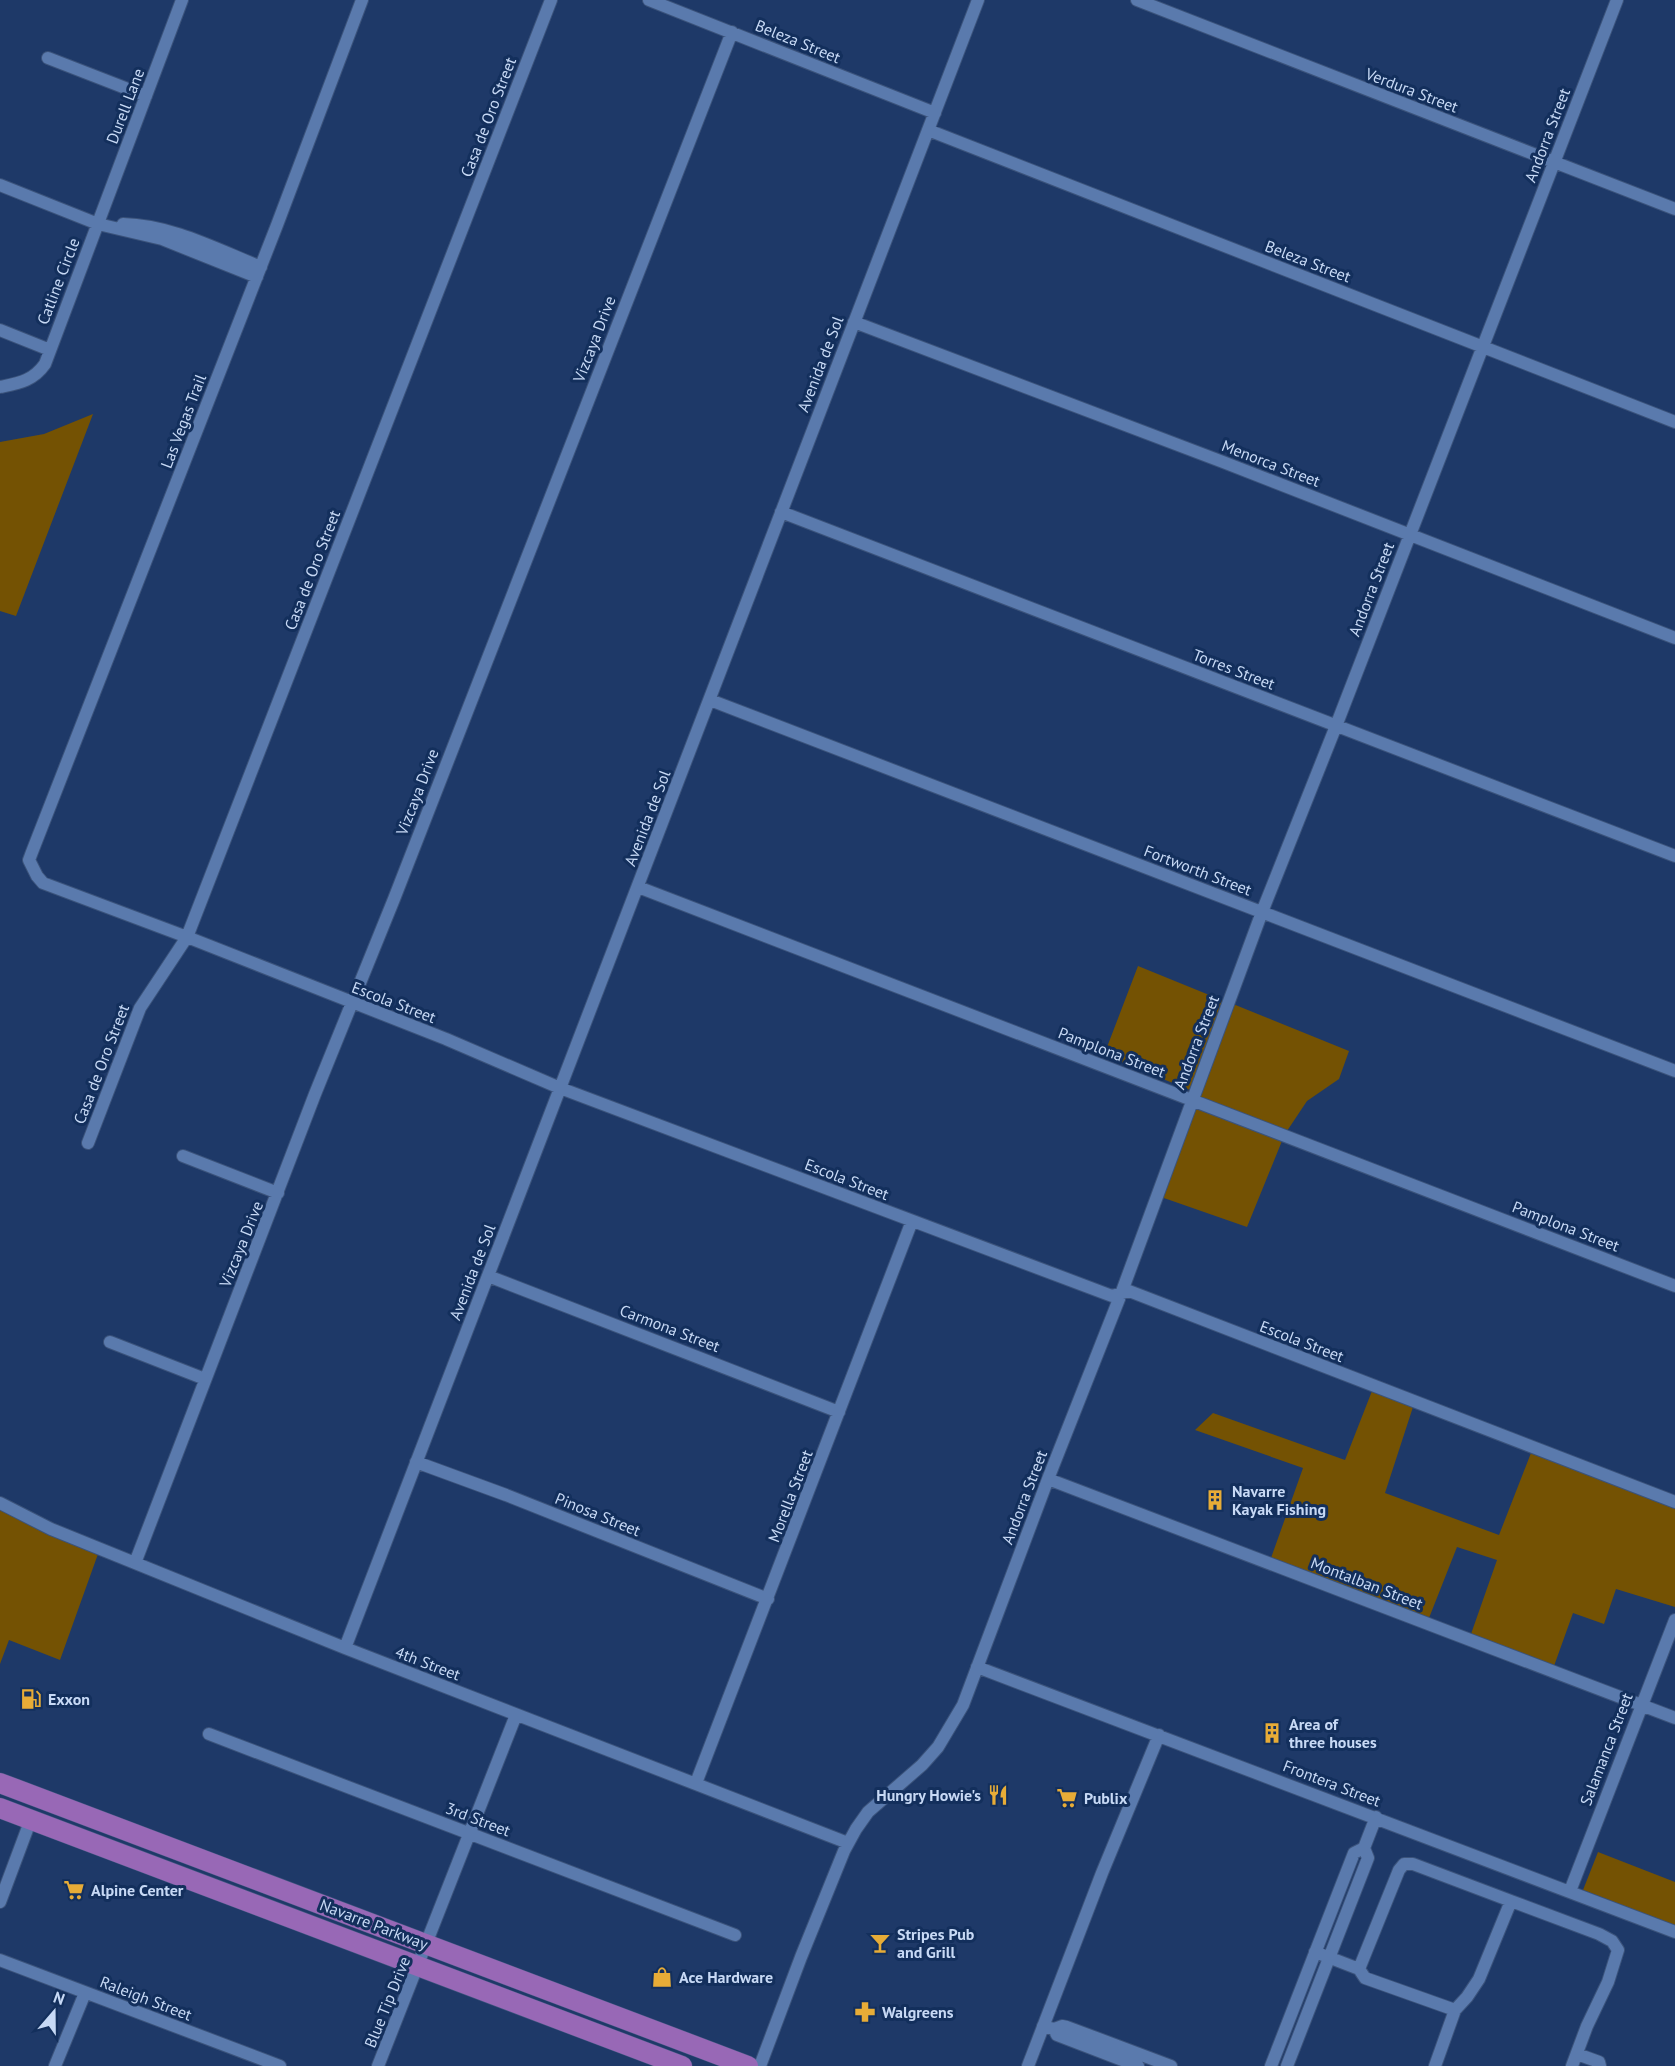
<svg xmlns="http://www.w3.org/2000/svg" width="1675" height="2066" font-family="'PT Sans',sans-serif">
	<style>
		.green { fill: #745203 }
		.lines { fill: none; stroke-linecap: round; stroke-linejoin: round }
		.minor-casing { stroke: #3b537b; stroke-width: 14 }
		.trunk-casing { stroke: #3b537b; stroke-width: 21 }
		.minor { stroke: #5a7aad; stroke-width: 12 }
		.trunk { stroke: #9868b6; stroke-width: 20 }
		.labels { text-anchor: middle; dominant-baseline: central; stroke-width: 6; stroke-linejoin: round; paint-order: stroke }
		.street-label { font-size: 16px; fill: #c7d9f5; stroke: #132f5c }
		.poi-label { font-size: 16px; font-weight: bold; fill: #c7d9f5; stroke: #132f5c; text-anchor: start }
	</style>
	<rect width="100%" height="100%" fill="#1e3968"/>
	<!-- green -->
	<path class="green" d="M93 414 16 616 0 611V442L44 434Z
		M1138 966 1224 1001 1190 1090 1104 1055Z
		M1233 1004 1349 1051 1339 1079 1307 1101 1287 1131 1198 1096Z
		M1194 1107 1282 1141 1247 1227 1161 1197Z
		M1372 1391 1413 1407 1385 1493 1499 1535 1531 1453 1675 1508V1607L1616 1589 1604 1624 1573 1613 1554 1666 1471 1634 1497 1560 1457 1547 1429 1618 1271 1558 1303 1468 1195 1430 1213 1413 1345 1460Z
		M0 1509 98 1554 60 1660 9 1640 0 1664Z
		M1598 1852 1675 1882V1926L1583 1890Z"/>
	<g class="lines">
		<!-- minor casing -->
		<g class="minor-casing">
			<path id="minor" d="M362 0 277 225 32 852 29 860 37 876 43 883 187 937 446 1039 560 1088 1112 1296 1129 1291 1675 1502
				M649 0 935 113
				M1137 0 1675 209
				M48 58 146 96
				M928 130 1675 422
				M0 185 98 224 162 239 257 277
				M123 224C171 225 216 249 261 267
				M854 322 1223 462 1675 638
				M0 330 50 350
				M0 387C19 383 33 381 45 364L182 0
				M781 512 1675 856
				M710 700 1675 1071
				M638 887 1675 1286
				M88 1143 140 1008 187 937 551 0
				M183 1156 278 1193
				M488 1276 839 1412
				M110 1342 205 1379
				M416 1462 506 1495 768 1599
				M1048 1479 1675 1718
				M0 1503 51 1529 345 1648 848 1843
				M135 1563 315 1094 394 899 732 32
				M345 1648 978 0
				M977 1667 1675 1932
				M209 1734 735 1935
				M696 1783 912 1221
				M1570 1891 1675 1620
				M1511 1901 1599 1934 1612 1941 1618 1950 1608 1982 1587 2026 1572 2066
				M0 1902 31 1819
				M1315 1952 1359 1969 1399 1870 1404 1864H1413L1511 1901 1479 1979 1467 1997 1455 2010 1435 2066
				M0 1960 280 2066
				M1359 1969 1365 1978 1455 2010
				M1043 2026 1054 2029 1062 2026 1067 2027 1171 2066
				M1054 2029 1057 2035 1138 2066
				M1577 2054 1599 2062 1600 2066
				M55 2066 85 1993
				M378 2066 516 1715
				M760 2066 801 1957 844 1851 856 1829 868 1812 922 1765 938 1747 963 1705 1048 1479 1121 1294 1262 912 1336 726 1617 0
				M1028 2066 1102 1873 1159 1735
				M1271 2066 1354 1853 1364 1848
				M1287 2066 1368 1858 1364 1848 1376 1817"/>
		</g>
		<!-- trunk casing -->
		<g class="trunk-casing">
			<path id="trunk" d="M0 1783 748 2066
				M0 1808 682 2066"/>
		</g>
		<!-- minor -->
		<use href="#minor" class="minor"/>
		<!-- trunk -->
		<use href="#trunk" class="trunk"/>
	</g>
	<!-- icons -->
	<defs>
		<g id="building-bare" transform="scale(1.62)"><path d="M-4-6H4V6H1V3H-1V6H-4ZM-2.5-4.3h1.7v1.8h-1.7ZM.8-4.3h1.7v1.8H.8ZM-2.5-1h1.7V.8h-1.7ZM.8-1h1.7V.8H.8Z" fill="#e7ac37" stroke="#132f5c" stroke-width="2.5" paint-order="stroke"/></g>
		<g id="fuel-bare" transform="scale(1.62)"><path d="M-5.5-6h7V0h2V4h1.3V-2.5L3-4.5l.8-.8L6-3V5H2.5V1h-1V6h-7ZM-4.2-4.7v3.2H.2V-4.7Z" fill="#e7ac37" stroke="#132f5c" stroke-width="2.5" paint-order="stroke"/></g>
		<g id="restaurant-bare" transform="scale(1.62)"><path d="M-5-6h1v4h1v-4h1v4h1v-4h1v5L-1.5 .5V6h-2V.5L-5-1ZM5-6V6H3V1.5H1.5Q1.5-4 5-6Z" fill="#e7ac37" stroke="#132f5c" stroke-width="2.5" paint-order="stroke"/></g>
		<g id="supermarket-bare" transform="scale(1.62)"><path d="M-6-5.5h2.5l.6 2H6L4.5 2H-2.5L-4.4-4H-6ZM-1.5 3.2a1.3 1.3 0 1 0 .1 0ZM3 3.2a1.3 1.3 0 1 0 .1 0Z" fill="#e7ac37" stroke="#132f5c" stroke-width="2.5" paint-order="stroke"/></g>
		<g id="bar-bare" transform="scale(1.62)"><path d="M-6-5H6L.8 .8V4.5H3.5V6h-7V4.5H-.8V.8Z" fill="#e7ac37" stroke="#132f5c" stroke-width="2.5" paint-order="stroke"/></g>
		<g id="shop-bare" transform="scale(1.62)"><path d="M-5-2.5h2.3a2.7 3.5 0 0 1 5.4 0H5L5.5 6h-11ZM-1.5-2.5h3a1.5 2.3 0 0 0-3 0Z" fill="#e7ac37" stroke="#132f5c" stroke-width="2.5" paint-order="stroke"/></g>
		<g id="pharmacy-bare" transform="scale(1.62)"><path d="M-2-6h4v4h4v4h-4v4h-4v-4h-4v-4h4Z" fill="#e7ac37" stroke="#132f5c" stroke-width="2.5" paint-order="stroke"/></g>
	</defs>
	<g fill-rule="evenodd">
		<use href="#building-bare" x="1215" y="1500"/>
		<use href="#fuel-bare" x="31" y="1699"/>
		<use href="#building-bare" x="1272" y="1733"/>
		<use href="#restaurant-bare" x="998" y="1795"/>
		<use href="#supermarket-bare" x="1067" y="1798"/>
		<use href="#supermarket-bare" x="74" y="1890"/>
		<use href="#bar-bare" x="880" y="1943"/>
		<use href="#shop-bare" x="662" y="1977"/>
		<use href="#pharmacy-bare" x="865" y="2012"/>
	</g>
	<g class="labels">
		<!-- street labels -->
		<g class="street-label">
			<text transform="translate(798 41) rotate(22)">Beleza Street</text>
			<text transform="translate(1412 90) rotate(21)">Verdura Street</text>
			<text transform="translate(125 106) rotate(-69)">Durell Lane</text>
			<text transform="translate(488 117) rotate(-69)">Casa de Oro Street</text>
			<text transform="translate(1547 135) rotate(-69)">Andorra Street</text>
			<text transform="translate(1308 261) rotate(21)">Beleza Street</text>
			<text transform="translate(58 281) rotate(-69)">Catline Circle</text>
			<text transform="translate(594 339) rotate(-69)">Vizcaya Drive</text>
			<text transform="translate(820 364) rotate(-69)">Avenida de Sol</text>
			<text transform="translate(183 421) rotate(-69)">Las Vegas Trail</text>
			<text transform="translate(1271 463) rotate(21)">Menorca Street</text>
			<text transform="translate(312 570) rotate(-69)">Casa de Oro Street</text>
			<text transform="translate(1371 589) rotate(-69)">Andorra Street</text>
			<text transform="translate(1234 669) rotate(21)">Torres Street</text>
			<text transform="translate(417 792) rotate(-69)">Vizcaya Drive</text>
			<text transform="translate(647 818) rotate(-69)">Avenida de Sol</text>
			<text transform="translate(1198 870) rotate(21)">Fortworth Street</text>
			<text transform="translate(394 1002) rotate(21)">Escola Street</text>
			<text transform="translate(1196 1042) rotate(-69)">Andorra Street</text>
			<text transform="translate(1112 1052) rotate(21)">Pamplona Street</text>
			<text transform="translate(101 1064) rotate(-69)">Casa de Oro Street</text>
			<text transform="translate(847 1179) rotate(21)">Escola Street</text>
			<text transform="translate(1566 1226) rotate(21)">Pamplona Street</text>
			<text transform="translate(241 1244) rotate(-68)">Vizcaya Drive</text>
			<text transform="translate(472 1272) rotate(-69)">Avenida de Sol</text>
			<text transform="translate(670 1328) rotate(21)">Carmona Street</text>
			<text transform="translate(1302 1341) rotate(21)">Escola Street</text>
			<text transform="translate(790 1496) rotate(-69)">Morella Street</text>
			<text transform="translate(1024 1497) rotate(-69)">Andorra Street</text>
			<text transform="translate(598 1514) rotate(22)">Pinosa Street</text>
			<text transform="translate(1367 1583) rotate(21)">Montalban Street</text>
			<text transform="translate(428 1663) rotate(21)">4th Street</text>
			<text transform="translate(1606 1749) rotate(-69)">Salamanca Street</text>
			<text transform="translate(1332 1783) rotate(21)">Frontera Street</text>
			<text transform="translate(478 1819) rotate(21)">3rd Street</text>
			<text transform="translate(374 1924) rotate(21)">Navarre Parkway</text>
			<text transform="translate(146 1998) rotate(21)">Raleigh Street</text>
			<text transform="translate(387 2002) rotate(-68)">Blue Tip Drive</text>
		</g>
		<!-- poi labels -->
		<g class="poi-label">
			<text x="1232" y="1491">Navarre<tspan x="1232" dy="18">Kayak Fishing</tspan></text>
			<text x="48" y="1699">Exxon</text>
			<text x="1289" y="1724">Area of<tspan x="1289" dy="18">three houses</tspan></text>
			<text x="981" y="1795" text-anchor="end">Hungry Howie's</text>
			<text x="1084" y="1798">Publix</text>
			<text x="91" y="1890">Alpine Center</text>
			<text x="897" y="1934">Stripes Pub<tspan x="897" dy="18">and Grill</tspan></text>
			<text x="679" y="1977">Ace Hardware</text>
			<text x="882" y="2012">Walgreens</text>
		</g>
	</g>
	<!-- north arrow -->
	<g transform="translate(54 2012) rotate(20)" stroke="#132f5c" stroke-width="4.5" paint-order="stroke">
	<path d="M0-4.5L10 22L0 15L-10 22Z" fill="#c7d9f5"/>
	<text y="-9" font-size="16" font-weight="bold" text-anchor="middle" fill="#c7d9f5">N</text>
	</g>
</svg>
